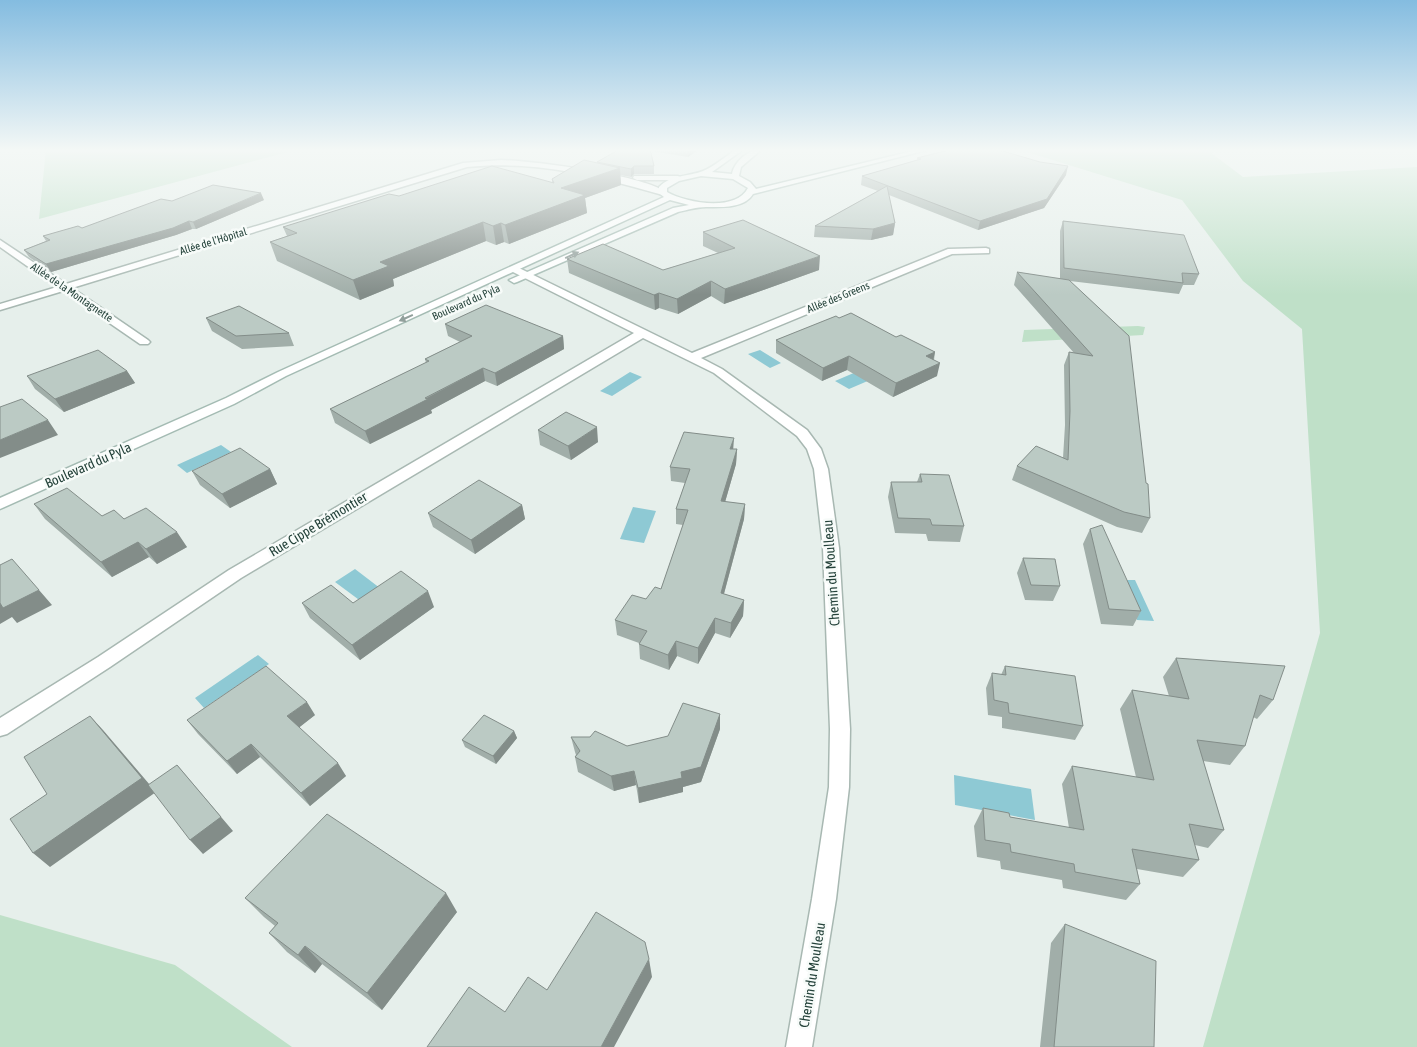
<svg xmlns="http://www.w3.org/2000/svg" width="1417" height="1047" font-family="'Asap Condensed',sans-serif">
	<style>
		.green { fill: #bfe0c8 }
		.water { fill: #8ec9d4 }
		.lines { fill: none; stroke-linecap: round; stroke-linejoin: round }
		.minor-casing { stroke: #a8b8b2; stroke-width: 3 }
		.secondary-casing { stroke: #a4bbb3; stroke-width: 3 }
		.minor { fill: #fff; fill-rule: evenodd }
		.secondary { fill: #fff; fill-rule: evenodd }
		.wall { fill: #a1aea9 }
		.shaded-wall { fill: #838d89 }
		.building { fill: #bbcac4; stroke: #838d89 }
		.oneway { fill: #92a09c }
		.labels { text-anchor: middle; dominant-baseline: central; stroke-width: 5; stroke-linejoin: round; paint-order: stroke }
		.far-street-label { font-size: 11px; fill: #24423a; stroke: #f7fbf9 }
		.street-label { font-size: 14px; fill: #24423a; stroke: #f7fbf9 }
	</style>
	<rect width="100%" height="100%" fill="#e6efeb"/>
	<!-- green -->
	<path class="green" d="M46 149H299L39 219Z
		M1017 149H1206L1243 177 1417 167V1047H1203L1320 633 1302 329 1243 281 1182 200Z
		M1138 326 1145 327 1143 335 1022 342 1024 330Z
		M0 915 175 965 292 1047H0Z"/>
	<!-- water -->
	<path class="water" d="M760 350 781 363 770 368 748 354Z
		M863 369 877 377 849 389 835 381Z
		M630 372 642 377 612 396 600 391Z
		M221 445 231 452 187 473 177 465Z
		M633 507 656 511 644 543 620 539Z
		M355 569 389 595 370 608 335 582Z
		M1119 580H1135L1154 621 1137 620Z
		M258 655 269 664 204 708 195 698Z
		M954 775 1031 789 1035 820 955 805Z"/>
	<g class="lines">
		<!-- minor casing -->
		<g class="minor-casing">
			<path id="minor" d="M501 160C532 161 645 175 667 193L663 195C596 176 538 160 467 167L72 288 148 340 150 342 148 344H140L63 291 0 310V304L57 287 0 247V240L66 284 463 163Z
				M634 176H678L682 178 678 180H637L633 178Z
				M986 248 989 249V253L952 254 701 358 722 369 807 430 821 449 828 469 839 548 850 729 849 787 836 899 812 1047H786L812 899 829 787 830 729 823 548 814 469 807 449 797 436 714 373 643 338 241 578 110 667 7 734 0 736V718L98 657 229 570 634 333 511 271V267H517L692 353 948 249Z"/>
		</g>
		<!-- secondary casing -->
		<g class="secondary-casing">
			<path id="secondary" d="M737 149H744L712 172 732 174C734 162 749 149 762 149L741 167 739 176 750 182 756 189 921 149H931L753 194C744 209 720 207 706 207 697 207 687 210 678 212L517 282 514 283 509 280 673 208 689 205 670 200 286 376 234 404 0 509V498L226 398 278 372 664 197 659 193V187C672 174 688 177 703 171 715 166 726 156 737 149ZM701 176 733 179 748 188C736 212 686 203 667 192V188L679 181Z"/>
		</g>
		<!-- minor -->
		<use href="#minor" class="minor"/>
		<!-- secondary -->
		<use href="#secondary" class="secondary"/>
	</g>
	<!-- wall -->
	<path class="wall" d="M620 149H699L688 157 651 151 654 166V174H634L631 177 620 175 621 185 585 198 587 213 509 244 504 242 496 245 486 241 393 279 394 286 360 300 277 261 270 242 287 236 283 227 552 182V179L597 163V162Z
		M917 158 1066 175 1044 208 978 230 889 195 895 223 893 235 871 240 814 237 815 226 878 191 861 185 862 176 917 160Z
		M264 200 196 229H192L176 235 51 272 29 257 24 250 46 241 43 236 82 228 172 201Z
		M1063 221 1199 274 1194 285H1183L1179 294 1070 281 1150 518 1142 533 1117 527 1012 480 1017 466 1063 458 1065 425 1064 365 1069 352 1074 353 1014 285 1017 272 1060 279V231Z
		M703 232 819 270 724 304 711 296 678 314 659 308 655 310 645 306 569 273 567 259 663 270 718 253 703 246Z
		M206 318 289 333 294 346 242 349 212 331Z
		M839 318 896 337 935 352 934 360 937 376 893 397 847 370 822 381 776 353V340Z
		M445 324 563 336 564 349 497 386 485 381 431 410 432 413 370 444 335 423 330 409 426 363 425 359 460 342 448 336Z
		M127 371 135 383 64 412 35 389 27 376Z
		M538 430 598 442 571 460 540 445Z
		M734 449H737L736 464 725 502 745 504 744 519 724 594 744 600 743 616 730 638 715 633 698 664 677 656 669 670 640 659 639 643 617 635 615 620 661 589 683 525 676 524V509L685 483 671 481 670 467Z
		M270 469 277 484 230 508 200 485 192 471Z
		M920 474 964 526 960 542 928 541 926 534 895 533 888 497 891 482H917Z
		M34 504 102 516 124 519 187 547 157 564 149 557 112 577 45 519Z
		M522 505 525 519 475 554 433 527 428 513Z
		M1090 529 1141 611 1133 626 1101 624 1083 544Z
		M1023 558 1060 586 1053 601 1025 600 1017 573Z
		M302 603H353L434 607 360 660 310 618Z
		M1176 658 1273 700 1257 719 1253 717 1245 746 1230 765 1203 761 1224 830 1208 848 1195 845 1199 860 1183 877 1137 869 1140 884 1126 900 1063 888 1062 880 1001 869 1000 861 977 857 974 826 983 808 1010 817 1069 828 1062 784 1072 766 1136 777 1120 709 1132 690 1169 696 1163 677Z
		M1005 666 1083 726 1075 740 1002 728V717L988 715 986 688 992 673 1001 675Z
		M315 715 299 727 346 776 310 806 260 757 237 774 198 734 187 720Z
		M720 729 701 782 683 787V792L639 803 636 785 614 791 578 772 575 757 576 755 575 752 571 737 627 746Z
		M514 731 517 738 496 764 465 747 462 740Z
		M245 898 457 912 382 1010 322 964 315 973 287 952 269 933 275 926 264 917Z
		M1065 924 1154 1047H1040L1051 943Z"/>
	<!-- shaded-wall -->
	<path class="shaded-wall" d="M688 149H699L688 157Z
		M634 166V174L631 177V169Z
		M1068 166 1066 175 1044 208 978 230 980 221Z
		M620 168 621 185 585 198 587 213 509 244 505 225 561 188Z
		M261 193 264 200 196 229 193 222Z
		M189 221 192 229 176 235 51 272 46 264Z
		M483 222 486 241 393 279 394 286 360 300 353 280 380 262Z
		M501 223 504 242 496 245 493 226Z
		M895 223 893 235 871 240 873 229Z
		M820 256 819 270 724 304 725 289Z
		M711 281V296L678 314 677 299Z
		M659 293V308L655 310 654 295Z
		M563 336 564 349 497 386 495 373Z
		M935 352 932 365 926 356Z
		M849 356 847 370 822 381 823 368Z
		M940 363 937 376 893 397 896 383Z
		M483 368 485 381 431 410 432 413 370 444 365 431Z
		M127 371 135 383 64 412 55 399Z
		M48 420 58 435 0 458V440Z
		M597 427 598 442 571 460 568 446Z
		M734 438 733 452 730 449Z
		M737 449 736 464 721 516V501Z
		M270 469 277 484 230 508 222 494Z
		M745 504 744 519 720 608 721 593Z
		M522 505 525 519 475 554 471 540Z
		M177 532 187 547 157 564 146 549Z
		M138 542 149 557 112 577 101 562Z
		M39 590 52 605 17 623 12 617 0 624V603Z
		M428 591 434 607 360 660 352 645Z
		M744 600 743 616 730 638 731 623Z
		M715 618V633L698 664V648Z
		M676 641 677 656 669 670 668 655Z
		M307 702 315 715 296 730 287 716Z
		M720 714V729L701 782 683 787V792L639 803 638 788 681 772Z
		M90 716 103 730 156 792 50 867 33 853Z
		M514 731 517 738 496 764 493 756Z
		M251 744 260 757 237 774 227 761Z
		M338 763 346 776 310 806 301 793Z
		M177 765 233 831 203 854 190 840Z
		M634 771 636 785 614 791 611 776Z
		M446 893 457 912 382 1010 367 993Z
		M305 946 322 964 315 973 298 955Z
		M649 959 652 977 614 1047H601Z"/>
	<!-- building -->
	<path class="building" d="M620 149H650L654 166H634L631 169 597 162Z
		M953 149H996L1040 162 1068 166 1047 199 980 221 862 176 921 159 917 158Z
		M584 160 620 168 561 188 585 195 505 225 501 223 493 226 483 222 380 262 389 266 353 280 270 242 297 233 283 227 389 194 399 196 492 166 554 183 552 179Z
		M213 185 261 193 193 222 189 221 173 228 46 264 24 250 50 240 43 236 78 226 82 228 161 199 172 201Z
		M887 186 895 223 873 229 815 226Z
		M743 220 820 256 725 289 711 281 677 299 659 293 654 295 644 291 567 259 603 244 663 270 735 248 703 232Z
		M1063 221 1184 235 1199 274 1182 273 1183 283 1064 268Z
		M1017 272 1069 280 1129 336 1146 483 1148 484 1150 518 1124 512 1017 466 1036 446 1068 460 1070 411 1069 352 1093 356Z
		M486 305 563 336 495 373 483 368 425 398 428 399 365 431 330 409 429 361 425 359 472 336 445 324Z
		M239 306 289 333 236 336 206 318Z
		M851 313 896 337 901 335 935 352 926 356 940 363 896 383 849 356 823 368 776 340 836 316 839 318Z
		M98 350 127 371 55 399 27 376Z
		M22 399 48 420 0 440V407Z
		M566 412 597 427 568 446 538 430Z
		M684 432 734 438 730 449H737L721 501 745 504 721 593 744 600 731 623 715 618 698 648 676 641 668 655 639 644 647 631 615 620 632 595 646 599 655 587 661 589 688 510 676 509 690 469 670 467Z
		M240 448 270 469 222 494 192 471Z
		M920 474 949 475 964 526 932 525 930 519 898 518 891 482H922Z
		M479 480 522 505 471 540 428 513Z
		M67 488 102 516 114 510 124 519 146 508 177 532 146 549 138 542 101 562 34 504Z
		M1102 525 1141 611 1109 609 1090 529Z
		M1023 558 1055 559 1060 586 1031 585Z
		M12 559 39 590 3 608 0 603V565Z
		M401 571 428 591 352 645 302 603 331 585 353 603Z
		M1176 658 1285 666 1273 700 1260 695 1245 746 1197 740 1224 830 1189 824 1199 860 1132 849 1140 884 1075 872 1074 864 1011 852 1010 844 985 840 983 808 1009 813 1010 817 1084 830 1072 766 1154 780 1132 690 1189 699Z
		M266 666 307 702 287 716 338 763 301 793 251 744 227 761 187 720Z
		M1005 666 1075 676 1083 726 1009 713 1008 703 994 700 992 673 1006 675Z
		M683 703 720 714 701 767 681 772 682 778 638 788 634 771 611 776 575 757 580 751 571 737H590L595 731 627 746 668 736Z
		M484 715 514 731 493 756 462 740Z
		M90 716 142 778 33 853 10 819 47 794 24 757Z
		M177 765 221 817 190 840 148 785Z
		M327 814 446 893 367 993 305 946 298 955 269 933 278 923 245 898Z
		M596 912 645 942 649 959 601 1047H427L469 987 505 1012 528 977 547 990Z
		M1065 924 1156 961 1154 1047H1054Z"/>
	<!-- one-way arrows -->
	<defs><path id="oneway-solid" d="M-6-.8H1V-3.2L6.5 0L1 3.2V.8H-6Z" transform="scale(1.25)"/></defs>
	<g class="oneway">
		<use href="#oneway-solid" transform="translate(572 255) rotate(-24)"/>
		<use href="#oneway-solid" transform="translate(406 318) rotate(156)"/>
	</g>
	<!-- sky -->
	<linearGradient id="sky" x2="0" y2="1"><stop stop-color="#84bce0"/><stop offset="0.51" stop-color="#f4f8f6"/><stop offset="1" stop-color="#f4f8f6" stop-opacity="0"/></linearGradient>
	<rect width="1417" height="295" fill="url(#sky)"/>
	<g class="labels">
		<!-- far-street labels -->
		<g class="far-street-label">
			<text transform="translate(213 241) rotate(-17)">Allée de l’Hôpital</text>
			<text transform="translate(72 292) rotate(34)">Allée de la Montagnette</text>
			<text transform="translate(838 297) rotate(-22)">Allée des Greens</text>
			<text transform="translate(466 302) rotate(-24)">Boulevard du Pyla</text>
		</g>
		<!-- street labels -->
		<g class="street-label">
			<text transform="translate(88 465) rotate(-24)">Boulevard du Pyla</text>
			<text transform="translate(318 524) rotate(-31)">Rue Cippe Brémontier</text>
			<text transform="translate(831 573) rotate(-94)">Chemin du Moulleau</text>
			<text transform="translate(812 975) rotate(-81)">Chemin du Moulleau</text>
		</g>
	</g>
</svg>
